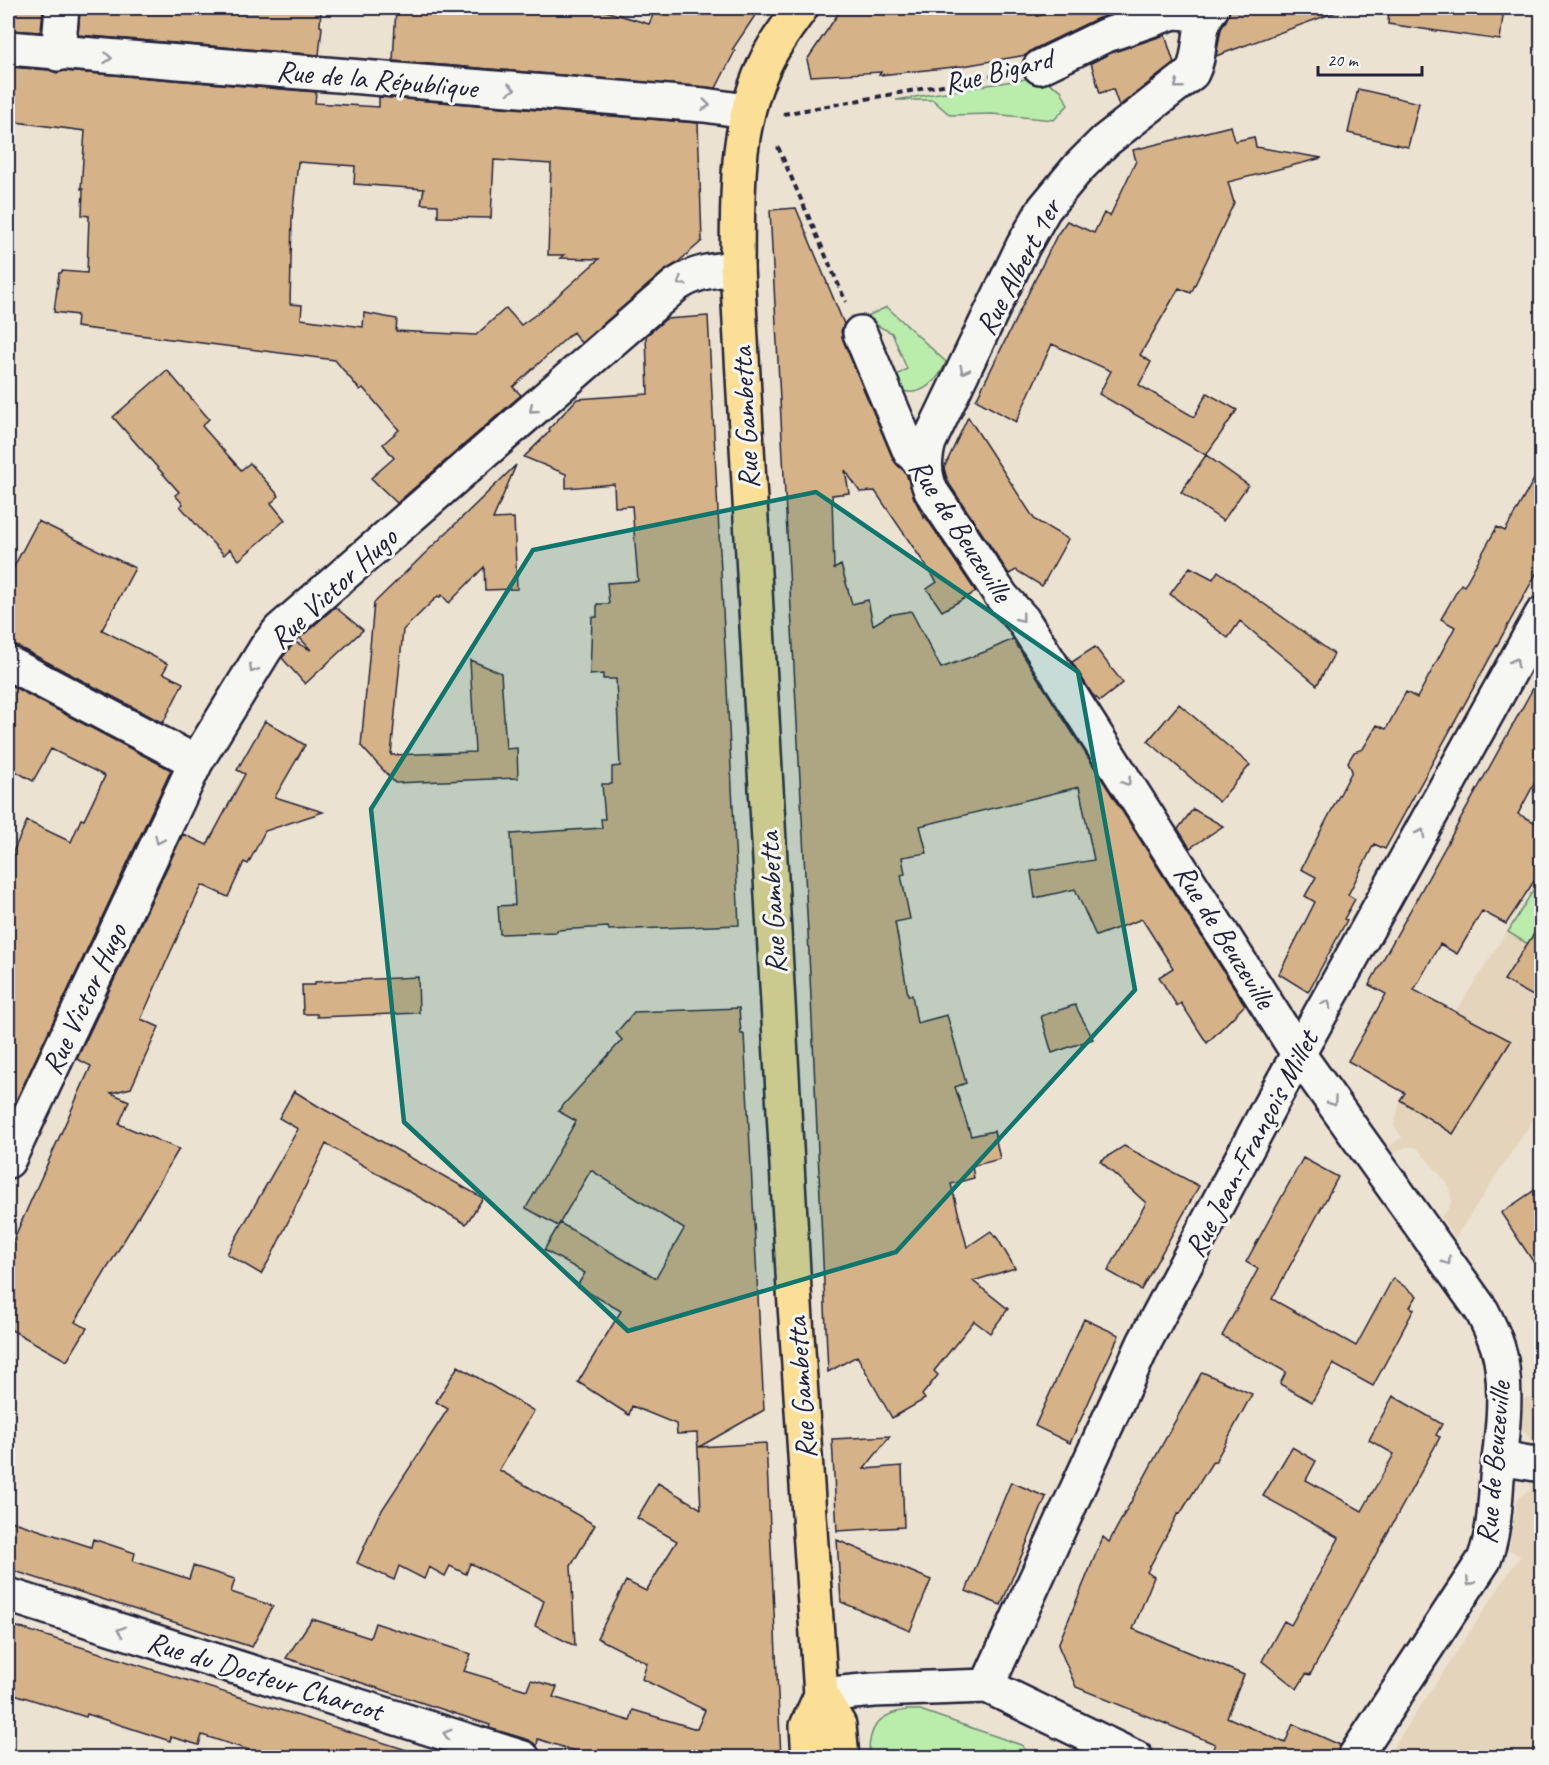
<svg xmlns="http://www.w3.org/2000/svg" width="1549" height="1765" font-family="Caveat,sans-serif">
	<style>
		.built { fill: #e5d4bc }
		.green { fill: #baecac; stroke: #6e8774; stroke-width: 1.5 }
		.building { fill: #d6b288; stroke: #22223b; stroke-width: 1.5; fill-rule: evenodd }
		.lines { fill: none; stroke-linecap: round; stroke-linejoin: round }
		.minor-casing { stroke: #22223b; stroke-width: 38 }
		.major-casing { stroke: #22223b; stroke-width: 38 }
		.path { stroke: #22223b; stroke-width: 4; stroke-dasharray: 6 4.5; stroke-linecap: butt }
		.minor { stroke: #f6f6f2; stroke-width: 33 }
		.major { stroke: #fbdf96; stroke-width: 33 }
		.oneway { stroke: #9797a0 }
		.marked { fill: #0f766e; fill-opacity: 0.2; stroke: #0f766e; stroke-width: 4.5; stroke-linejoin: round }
		.labels { text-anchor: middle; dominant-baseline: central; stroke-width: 6; stroke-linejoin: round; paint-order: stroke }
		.street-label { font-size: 30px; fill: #22223b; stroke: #f6f6f2 }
	</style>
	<rect width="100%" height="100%" fill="#ece2d2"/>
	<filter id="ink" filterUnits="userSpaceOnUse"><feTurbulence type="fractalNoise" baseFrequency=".0167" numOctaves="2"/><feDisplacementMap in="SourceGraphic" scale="12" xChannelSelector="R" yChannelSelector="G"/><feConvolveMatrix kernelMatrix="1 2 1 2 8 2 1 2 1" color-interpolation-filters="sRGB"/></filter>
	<g filter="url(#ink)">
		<!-- built -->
		<path class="built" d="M1541 877V1108L1455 1238 1441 1217 1448 1209 1452 1200 1447 1183 1416 1147H1406L1393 1153 1388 1147 1402 1137 1394 1126 1400 1100Z
			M1541 1397V1757L1386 1758 1520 1556 1509 1550 1517 1499 1525 1493 1530 1491 1534 1445 1522 1428 1524 1398Z"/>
		<!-- green -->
		<path class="green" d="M1038 77 1061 90 1068 105 1054 120 992 114 950 115 933 100H896Z
			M887 307 946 362C940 378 921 399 901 390L897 375 907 369 892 333 863 318Z
			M1541 877V952L1508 932Z
			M907 1710H920L1021 1745 1025 1749 1028 1757H1005L1003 1749 965 1757H869C868 1729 877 1714 907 1710Z"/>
		<!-- building -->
		<path class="building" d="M8 8H43L41 32 8 30Z
			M80 8H321L320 26 322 27 319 55 78 35Z
			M396 8H595L649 24 656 8H760L732 50 735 51 716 88 393 61Z
			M842 8H1035L1037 16 1076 8H1129L1096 19 1032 50 1026 55 963 66 879 75 881 72 811 76 807 60Z
			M1230 8H1339V11L1216 56 1221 29 1227 19Z
			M1389 8H1504L1500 40 1388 24Z
			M1165 35 1174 63 1119 106 1113 89 1100 93 1091 63 1111 53Z
			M8 67 49 70 57 73 64 71 316 92 315 103 379 107V97L698 123 702 241 677 263 664 271 581 343 573 332 513 387 521 395 397 503 371 478 394 458 383 444 399 430 363 388 360 390 335 360 76 327 77 315 54 312 59 273H61L62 271 87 273 89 216 82 215 83 189H81L85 131 8 121ZM494 160 551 164 548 255H564L560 258 599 259 542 310 521 325 506 308 476 335 396 331 397 319 364 313 363 327 301 319 302 305 290 304 292 219 298 162 355 166 354 184 424 189 421 204 438 205V217L491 218Z
			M1358 89 1419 103 1408 147 1348 133Z
			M1231 126 1235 141 1254 137 1256 147 1322 158 1228 182 1234 203 1191 293 1179 288 1140 355 1151 362 1139 385 1194 417 1207 393 1237 410 1206 455 1248 485 1223 521 1181 492 1206 455 1099 394 1111 371 1052 344 1016 422 976 400 1057 235 1067 221 1094 233 1104 213 1110 216 1136 161 1133 150Z
			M796 208 844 324 841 331 843 340 893 459 906 473 914 498 924 518 925 516 976 592 942 611 927 589 937 582 875 491 860 492 845 470 849 493 832 495 834 569 841 565 852 604 868 600 873 625 889 615 911 611 941 668 987 651 1013 639 1245 1005 1207 1043 1181 1003 1177 1006 1159 977 1173 968 1142 919 1096 936 1075 889 1035 898 1031 871 1094 860 1079 787 920 826 927 853 902 857 905 874 901 875 910 919 895 922 908 995H912L917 1023 947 1015 966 1083 955 1087 971 1136 994 1131 1000 1159 972 1166 974 1178 951 1184 967 1247 991 1231 995 1237 996 1236 1015 1268 973 1281 1008 1309 990 1333 974 1321 934 1371 938 1375 922 1395 925 1399 892 1418 857 1356 828 1372 808 932 770 210Z
			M708 316 739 925 609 930 608 927 557 930V932L500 934 498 906 515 905 511 834 602 828 601 819H605L602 784H612V767L620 766 616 679H603V674L590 675 592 617H597V604H609L607 583 638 581 632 506 615 507 614 484 566 488V474L524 457 550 431 549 429 577 399 648 394 646 336 666 319Z
			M167 370 209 419 202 426 241 470 250 463 279 496 271 503 285 520 239 560 230 549 224 555 207 537 180 506 183 504 175 495 179 492 113 417Z
			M968 417 1035 520 1068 539 1042 586 1016 570 1009 574 948 482 944 468Z
			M516 465 493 519 514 518 517 589 485 590 484 567 449 603 442 595 440 597 438 596 403 630 391 755 475 752 470 660 501 673 506 749 517 748 518 778 395 783 361 746 374 603Z
			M1542 465V563L1385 849 1374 844 1348 895 1355 899 1344 919 1347 920 1308 992 1279 974 1315 902 1305 896 1316 877 1301 869 1352 771 1348 762 1354 752 1363 749 1377 725 1386 729 1406 692 1417 698 1455 627 1441 619 1461 584 1464 586 1497 527 1505 531Z
			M38 521 135 568 102 630 168 664 163 673 183 683 163 723 17 646 8 644V578Z
			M1190 567 1213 579 1218 571 1334 654 1317 685 1240 621 1228 638 1170 594Z
			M335 607 363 630 305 684 282 658 295 642 311 650 300 638Z
			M1095 647 1123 683 1100 701 1092 694 1072 662Z
			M1542 672V769L1518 814 1542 826V869L1506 924 1482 911 1457 954 1440 944 1414 990 1511 1041 1453 1134 1400 1100 1405 1093 1348 1061 1386 994 1369 985Z
			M8 684 171 770 8 1118V863L27 821 71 842 81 819 84 820 105 776 51 749 33 781 8 767Z
			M1179 704 1250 765 1219 802 1148 741Z
			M265 721 305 745 275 797 323 812 265 831 248 864 244 862 228 897 202 885 172 949 141 1019 159 1027 131 1088 111 1093 129 1101 119 1124 179 1149 75 1322 87 1328 67 1361 8 1328V1252L91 1066 77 1059 183 834 207 845 245 774 237 770Z
			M1193 809 1223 826 1190 848 1178 829Z
			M1542 921V1001L1504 980Z
			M418 977 419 1013 317 1017V1014H303L302 985H315V982Z
			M1075 1005 1093 1039 1052 1053 1041 1016Z
			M739 1008 741 1034H744L764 1410 699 1447 766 1443 781 1758H596L538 1739 537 1746 529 1740 489 1728 490 1725 286 1658 312 1619 370 1638 375 1623 471 1654 464 1671 527 1690 531 1680 557 1687 553 1697 630 1721 633 1710 697 1729 705 1710 642 1679 647 1663 597 1638 626 1581 646 1591 677 1541 637 1518 658 1483 701 1509 697 1433 677 1434 676 1424 632 1406 629 1415 578 1382 621 1311 577 1286 585 1273 544 1250 560 1223 656 1278 684 1229 591 1170 558 1226 526 1208 576 1121 558 1111 622 1040 616 1033 634 1012Z
			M294 1091 318 1106 483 1198 466 1224 326 1144 271 1257 261 1274 227 1254 298 1129 279 1118Z
			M1124 1146 1199 1186 1141 1290 1108 1271 1146 1203 1100 1161Z
			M1303 1158 1338 1177 1272 1299 1356 1346 1393 1278 1417 1296 1410 1307 1414 1309 1373 1386 1333 1364 1312 1402 1280 1384 1286 1372 1222 1336 1258 1269 1246 1262Z
			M1542 1185V1275L1501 1213Z
			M1084 1319 1119 1335 1070 1443 1035 1426Z
			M458 1366 534 1411 499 1470 595 1525 571 1566 575 1646 535 1626 544 1601 470 1563 466 1574 450 1566 445 1576 429 1567 424 1579 399 1566 394 1580 357 1563 378 1516 448 1409 436 1402Z
			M1202 1372 1252 1394 1215 1462 1213 1461 1180 1514 1178 1513 1147 1572 1154 1577 1133 1629 1244 1675 1227 1717 1285 1743 1293 1724 1340 1745 1335 1758H1209L1215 1744 1076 1687 1058 1645 1103 1537 1109 1542Z
			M1393 1396 1442 1424 1436 1435 1440 1437 1310 1675 1306 1674 1297 1689 1262 1661 1284 1621 1291 1625 1339 1538 1263 1496 1292 1447 1316 1461 1306 1480 1362 1511 1394 1454 1369 1440Z
			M890 1436 864 1469 902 1466 904 1527 837 1531 832 1439Z
			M1011 1482 1046 1497 1001 1605 966 1591Z
			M8 1520 91 1547 93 1539 135 1553 133 1561 189 1579 193 1566 235 1579 231 1592 273 1606 252 1647 8 1569Z
			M837 1540 931 1580 910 1631 841 1602Z
			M8 1624 410 1751V1758H251L252 1751 202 1735 199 1745 171 1737 170 1741 87 1714 86 1717 8 1692Z"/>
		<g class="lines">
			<!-- minor casing -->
			<g class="minor-casing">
				<path id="minor" d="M1212 8C1195 26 1203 52 1192 73L1105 141 1078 168 1044 209 1023 246 929 442C924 460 924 474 931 491L1002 597 1023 620 1299 1055 1482 1311C1491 1329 1500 1347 1502 1367 1507 1404 1501 1442 1497 1478 1495 1506 1494 1535 1484 1560L1354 1758
					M8 48 704 105 747 111
					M58 54 62 8
					M1040 67 1104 36 1174 12 1206 14
					M860 333 910 452 924 464
					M8 663 196 762
					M8 1161 196 762 266 648 280 630 676 285C695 272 714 270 737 268
					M1499 1458 1542 1465
					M8 1595 523 1758
					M987 1686 1144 1343 1270 1105 1542 614
					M821 1695 874 1690 987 1686 1136 1758"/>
			</g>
			<!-- major casing -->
			<g class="major-casing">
				<path id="major" d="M801 8C788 26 773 45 764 66 734 131 738 198 737 268L794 1290 821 1695 839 1725 842 1758
					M809 1758 807 1726 821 1695"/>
			</g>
			<!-- path -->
			<path class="path" d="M783 114 1009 73
				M778 147 846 302"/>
			<!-- minor -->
			<use href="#minor" class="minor"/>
			<!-- major -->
			<use href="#major" class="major"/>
		</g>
		<!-- one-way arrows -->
		<defs><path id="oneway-chevron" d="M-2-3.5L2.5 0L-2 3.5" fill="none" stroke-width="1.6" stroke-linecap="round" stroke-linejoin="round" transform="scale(1.5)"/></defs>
		<g class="oneway">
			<use href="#oneway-chevron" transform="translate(108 58) rotate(5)"/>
			<use href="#oneway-chevron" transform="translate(1178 85) rotate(142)"/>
			<use href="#oneway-chevron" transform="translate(511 89) rotate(5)"/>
			<use href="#oneway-chevron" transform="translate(706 105) rotate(7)"/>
			<use href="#oneway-chevron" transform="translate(681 282) rotate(145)"/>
			<use href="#oneway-chevron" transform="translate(964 370) rotate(116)"/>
			<use href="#oneway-chevron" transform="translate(533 409) rotate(139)"/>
			<use href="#oneway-chevron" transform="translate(1021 618) rotate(51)"/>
			<use href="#oneway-chevron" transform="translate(1515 662) rotate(-61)"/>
			<use href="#oneway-chevron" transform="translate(253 669) rotate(122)"/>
			<use href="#oneway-chevron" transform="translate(1127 782) rotate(58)"/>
			<use href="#oneway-chevron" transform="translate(1421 833) rotate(-61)"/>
			<use href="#oneway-chevron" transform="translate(159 840) rotate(115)"/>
			<use href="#oneway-chevron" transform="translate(1327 1004) rotate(-61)"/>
			<use href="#oneway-chevron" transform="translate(1333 1102) rotate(55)"/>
			<use href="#oneway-chevron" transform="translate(1447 1261) rotate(54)"/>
			<use href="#oneway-chevron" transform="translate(1470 1582) rotate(123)"/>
			<use href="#oneway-chevron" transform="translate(121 1631) rotate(-163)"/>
			<use href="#oneway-chevron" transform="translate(447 1734) rotate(-163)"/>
		</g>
	</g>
	<!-- marked area -->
	<path class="marked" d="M816 492 1078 672 1135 990 896 1252 628 1331 404 1122 371 809 533 550Z"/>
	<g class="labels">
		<!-- street labels -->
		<g class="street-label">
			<text transform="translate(998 71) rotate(-14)">Rue Bigard</text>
			<text transform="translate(377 79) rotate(5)">Rue de la République</text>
			<text transform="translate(1018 267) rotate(-62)">Rue Albert 1er</text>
			<text transform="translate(745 418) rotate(-93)">Rue Gambetta</text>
			<text transform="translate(961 530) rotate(57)">Rue de Beuzeville</text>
			<text transform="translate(333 588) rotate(-43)">Rue Victor Hugo</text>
			<text transform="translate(772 903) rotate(-93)">Rue Gambetta</text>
			<text transform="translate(1225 936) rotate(58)">Rue de Beuzeville</text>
			<text transform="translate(84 999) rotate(-65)">Rue Victor Hugo</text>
			<text transform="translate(1251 1144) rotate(-62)">Rue Jean-François Millet</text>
			<text transform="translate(801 1388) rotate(-94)">Rue Gambetta</text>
			<text transform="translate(1493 1463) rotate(-85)">Rue de Beuzeville</text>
			<text transform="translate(265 1676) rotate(17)">Rue du Docteur Charcot</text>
		</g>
	</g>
	<!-- margin -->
	<rect width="1549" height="1765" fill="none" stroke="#f6f6f2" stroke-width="30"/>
	<rect x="15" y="15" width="1519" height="1735" fill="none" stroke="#22223b" stroke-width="2" filter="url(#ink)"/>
	<!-- scale -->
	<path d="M1318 66v9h104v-9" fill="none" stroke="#22223b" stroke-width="3"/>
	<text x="1327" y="66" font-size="18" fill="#22223b" stroke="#f6f6f2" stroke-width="4.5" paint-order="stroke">20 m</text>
</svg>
